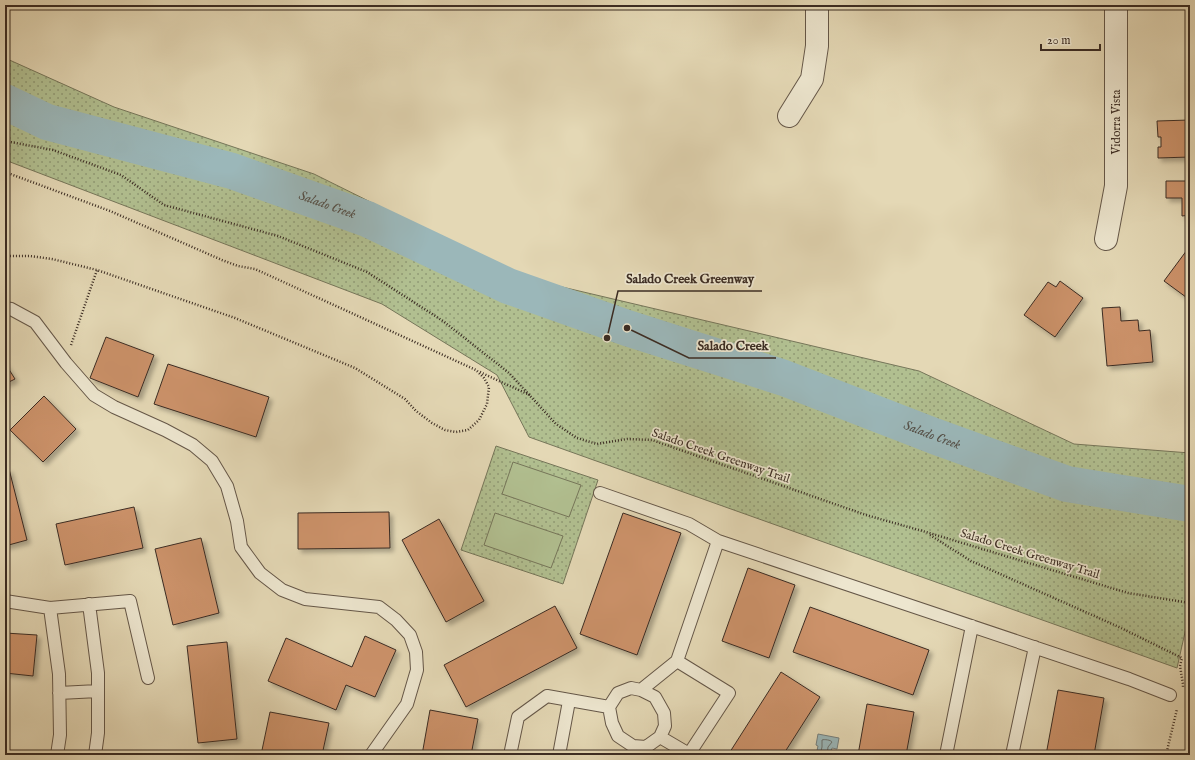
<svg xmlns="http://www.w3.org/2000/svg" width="1195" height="760" font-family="'IM FELL English',serif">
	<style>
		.green { fill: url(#green-dots); stroke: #76765a }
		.pitch { fill: #b1bf90; stroke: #76765a }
		.water { fill: #9bb7b9; stroke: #757f7d }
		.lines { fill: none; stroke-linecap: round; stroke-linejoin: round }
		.shore { stroke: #6b726e; stroke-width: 1 }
		.river { stroke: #9bb7b9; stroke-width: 36 }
		.building { fill: #cc926b; stroke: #3b2c23; filter: url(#shadow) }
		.lane-casing { stroke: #655748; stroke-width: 14 }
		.street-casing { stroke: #655748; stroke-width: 24 }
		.path { stroke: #3b2c23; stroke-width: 2.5; stroke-dasharray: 1 2; stroke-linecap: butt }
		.lane { stroke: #ede6cf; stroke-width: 12 }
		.street { stroke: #ede6cf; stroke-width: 22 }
		.labels { text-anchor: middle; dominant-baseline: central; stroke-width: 3.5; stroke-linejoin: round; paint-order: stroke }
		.street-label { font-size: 12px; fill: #3b2c23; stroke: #ede6cf }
		.water-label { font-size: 13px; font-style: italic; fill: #534f48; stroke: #ede6cf }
		.leader { fill: none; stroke: #3b2c23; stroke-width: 1.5 }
		.callout-dot { fill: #3b2c23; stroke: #ede6cf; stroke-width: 1.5 }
		.callout-label { font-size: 13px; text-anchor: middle; font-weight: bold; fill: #3b2c23; stroke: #ede6cf; stroke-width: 3.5; stroke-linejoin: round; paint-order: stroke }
	</style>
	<defs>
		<pattern id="green-dots" width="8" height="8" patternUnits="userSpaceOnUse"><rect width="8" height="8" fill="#b1bf90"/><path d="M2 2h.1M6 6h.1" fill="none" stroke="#919b75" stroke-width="1.8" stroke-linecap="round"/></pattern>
		<filter id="shadow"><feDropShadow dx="3.5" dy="3.5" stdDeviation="2" flood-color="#0004"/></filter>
	</defs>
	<rect width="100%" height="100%" fill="#e4d8b5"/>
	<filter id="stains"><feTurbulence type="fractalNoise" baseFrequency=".005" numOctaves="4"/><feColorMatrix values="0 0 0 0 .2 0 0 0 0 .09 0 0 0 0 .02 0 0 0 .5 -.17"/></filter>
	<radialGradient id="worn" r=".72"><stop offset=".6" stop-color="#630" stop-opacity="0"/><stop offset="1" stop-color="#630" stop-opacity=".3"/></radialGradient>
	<!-- green -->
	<path class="green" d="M5 58 114 107 314 174 524 278 919 371 1074 444 1190 453V610L1177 668 529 437 497 375 382 304 5 160Z
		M496 446 598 480 563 584 461 550Z"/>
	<!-- pitch -->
	<path class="pitch" d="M513 462 581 485 569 517 502 494Z
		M495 513 563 536 551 568 484 545Z"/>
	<!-- water -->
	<path class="water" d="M818 734 839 738 837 749 832 748 830 755H816L818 746 816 745Z"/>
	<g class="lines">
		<!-- shore -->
		<path class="shore" d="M820 755 822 747V740C824 739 831 740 832 742L828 747 827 755"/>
		<!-- river -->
		<path class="river" id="s1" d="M5 102 47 122 232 171 367 219 508 286 627 328 784 378 934 436 1067 484 1190 504"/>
	</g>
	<!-- building -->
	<path class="building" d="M1190 120V157L1158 158V147H1161V137H1158L1157 121Z
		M1166 181H1190V215L1182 216V198H1166Z
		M1187 250 1190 252V300L1164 281Z
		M1060 281 1083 298 1055 337 1024 315 1048 282 1056 287Z
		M1120 307 1121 321 1138 320 1139 331 1150 330 1153 362 1107 366 1102 308Z
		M106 337 154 355 138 397 90 378Z
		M5 363 15 379 5 384Z
		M168 364 269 397 256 437 154 404Z
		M44 396 76 429 43 462 10 430Z
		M9 469 27 540 5 546V470Z
		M134 507 143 548 65 565 56 524Z
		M389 512 390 548 298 549V513Z
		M623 513 681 533 637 655 580 634Z
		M439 519 484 601 446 622 402 540Z
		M201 538 219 613 173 625 155 549Z
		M748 568 795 585 769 658 722 641Z
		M555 606 577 648 466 707 444 665Z
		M810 607 929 650 913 695 793 652Z
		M5 633 37 635 33 676 5 673Z
		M365 636 396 650 375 697 346 685 336 710 268 681 286 638 352 667Z
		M227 642 237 739 198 743 187 646Z
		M781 672 820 697 783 755H728Z
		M1058 690 1104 698 1094 755H1046Z
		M867 704 914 712 906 755H858Z
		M430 710 478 719 471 755H422Z
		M270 712 329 723 322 755H261Z"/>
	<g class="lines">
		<!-- lane casing -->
		<g class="lane-casing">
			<path id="lane" d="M5 308 11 309 35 322 66 363 94 395 114 407 165 430 193 445 212 461 227 486 237 521 241 547 260 573 282 590 305 599 379 607 396 620 410 635 416 652 417 670 407 704 371 755
				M600 493 689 524 718 541 1129 679 1170 695
				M5 601 50 608 130 601 148 678
				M89 604 98 673V733L95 755
				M50 608 59 674 60 735 57 755
				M631 688 641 690 655 697 664 713 665 726 660 737 646 747 633 746 618 736 612 723 609 707 618 693Z
				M641 690 677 661 718 541
				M59 693 98 691
				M660 737 689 754 729 693 677 661
				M510 755 518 717 547 696 609 707
				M559 755 569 701
				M946 755 972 626
				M1012 755 1035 647"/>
		</g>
		<!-- street casing -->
		<g class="street-casing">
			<path id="street" d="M789 116 812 79 817 46V5
				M1106 239 1116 186V5"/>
		</g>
		<!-- path -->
		<path class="path" d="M5 141 53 150 121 175 164 205 278 236 367 272 443 321 509 373 556 424 577 438 597 444 627 439 652 440 866 515 926 532 1128 593 1190 603
			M5 172 110 211 222 260 238 266 255 269 476 370 484 378 489 387 487 404 479 420 468 430 456 432 445 430 432 423 416 411 405 399 355 368 235 318 97 270 52 259 30 256H5
			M71 345 97 270
			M480 372 501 382 530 395
			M930 535 971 561 1119 627 1182 658 1180 666 1183 684V687
			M1166 755 1177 709"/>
		<!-- lane -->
		<use href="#lane" class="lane"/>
		<!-- street -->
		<use href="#street" class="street"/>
	</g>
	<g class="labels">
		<!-- street labels -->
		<g class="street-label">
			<text transform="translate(1116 122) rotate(-90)">Vidorra Vista</text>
			<text transform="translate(721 456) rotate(19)">Salado Creek Greenway Trail</text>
			<text transform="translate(1030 554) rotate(17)">Salado Creek Greenway Trail</text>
		</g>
		<!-- water labels -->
		<g class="water-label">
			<text stroke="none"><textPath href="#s1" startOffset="339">Salado Creek</textPath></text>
			<text stroke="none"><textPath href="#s1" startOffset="987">Salado Creek</textPath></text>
		</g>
	</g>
	<!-- callouts -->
	<path class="leader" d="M607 338L618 291H762M627 328L689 358H776"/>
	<g class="callout-dot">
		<circle cx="607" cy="338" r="4"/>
		<circle cx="627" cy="328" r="4"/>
	</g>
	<g class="callout-label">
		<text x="690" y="283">Salado Creek Greenway</text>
		<text x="733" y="350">Salado Creek</text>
	</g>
	<!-- margin -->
	<rect width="1195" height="760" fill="none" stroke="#e4d8b5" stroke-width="20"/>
	<rect x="6" y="6" width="1183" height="748" fill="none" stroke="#3b2c23" stroke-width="2"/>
	<rect x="10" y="10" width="1175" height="740" fill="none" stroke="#3b2c23"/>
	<!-- scale -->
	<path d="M1041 44v6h59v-6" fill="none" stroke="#3b2c23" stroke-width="2"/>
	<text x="1047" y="44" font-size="12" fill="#3b2c23" stroke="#ede6cf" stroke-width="3" paint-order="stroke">20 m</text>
	<rect width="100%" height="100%" filter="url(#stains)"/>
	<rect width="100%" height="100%" fill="url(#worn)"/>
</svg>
